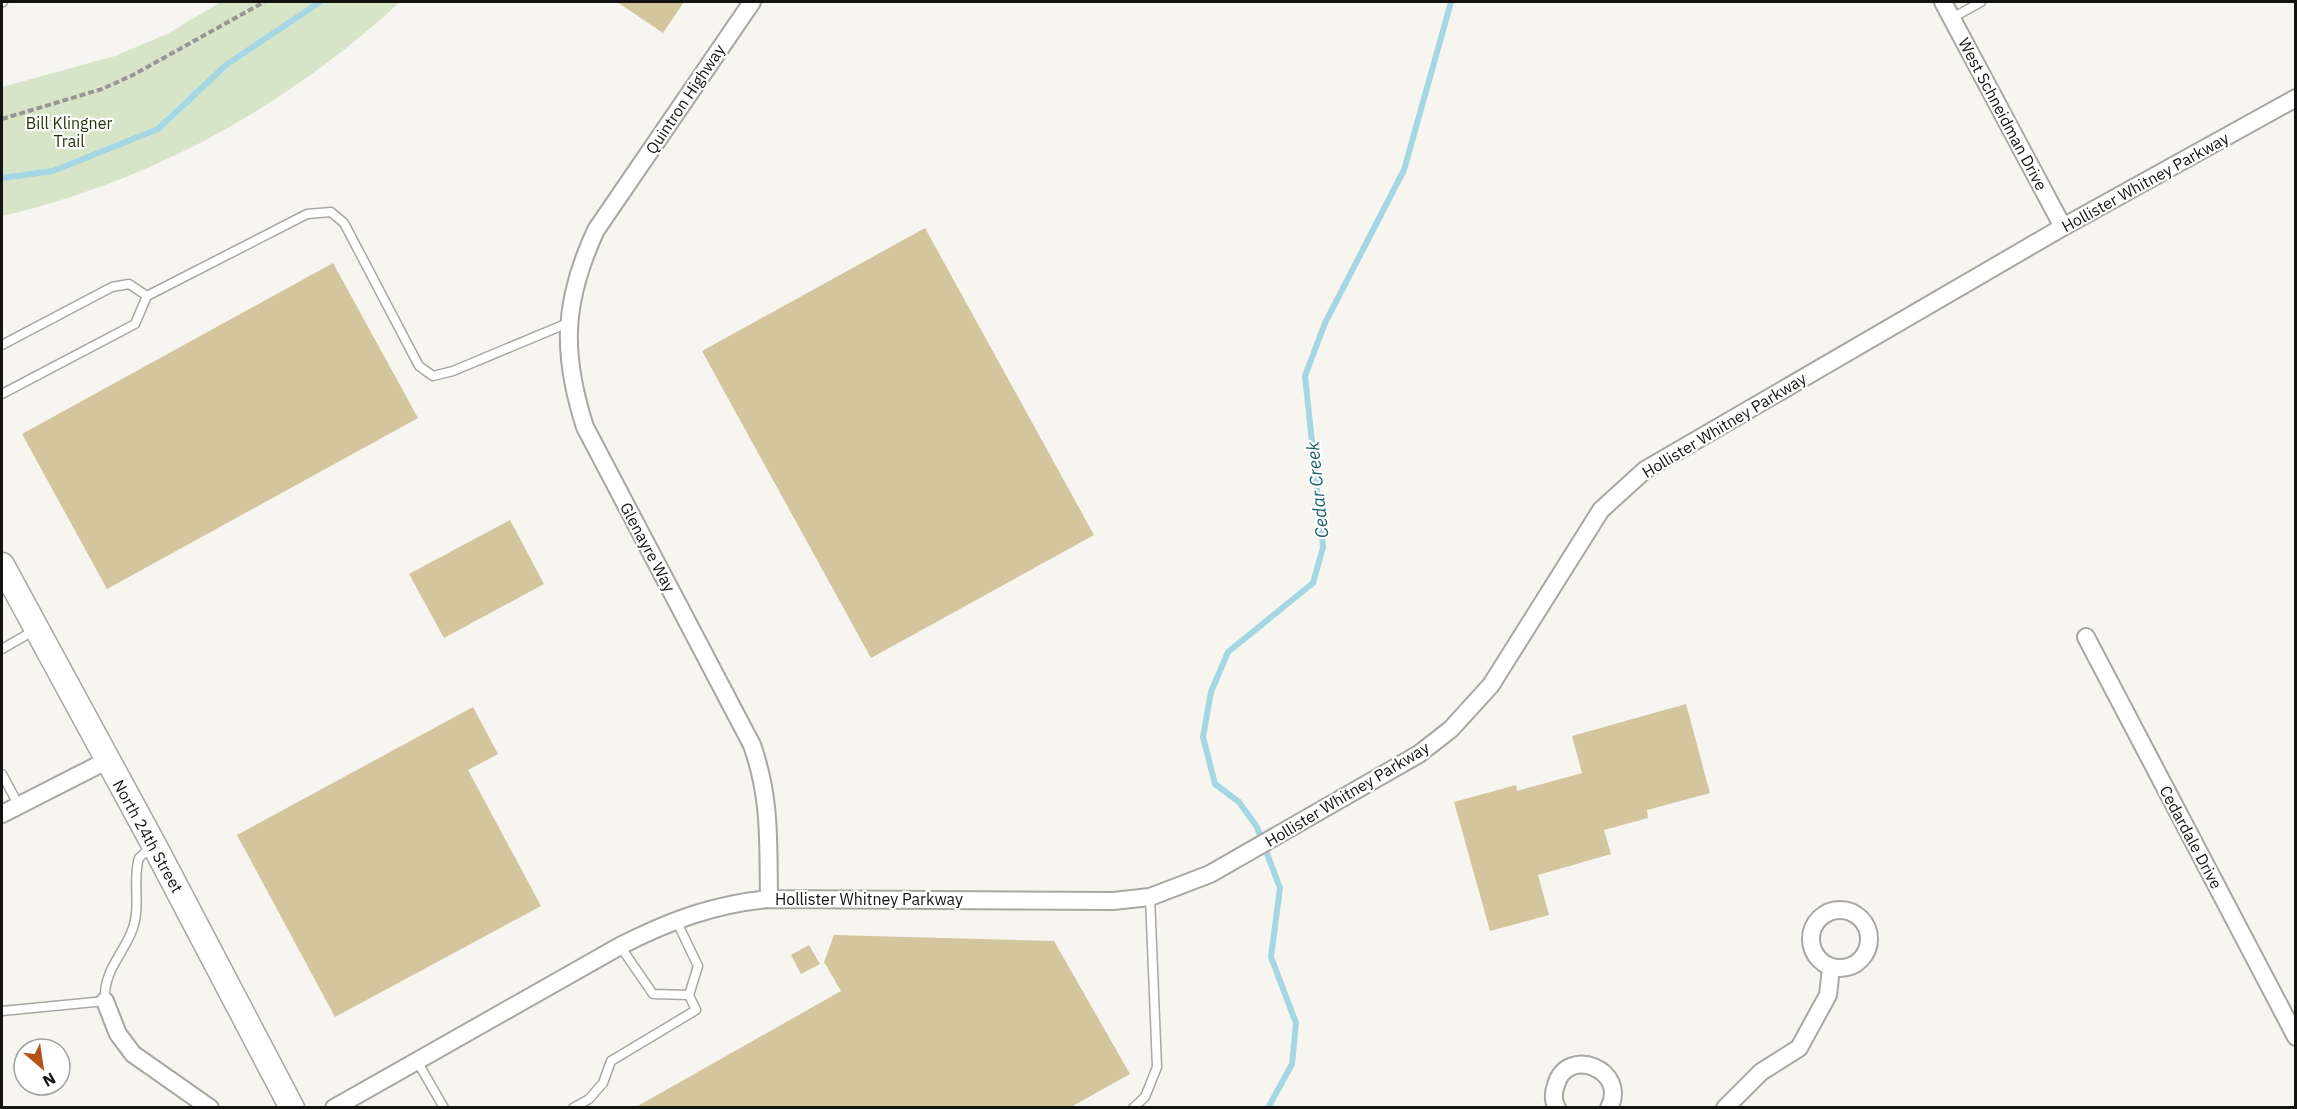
<svg xmlns="http://www.w3.org/2000/svg" width="2297" height="1109" font-family="'IBM Plex Sans',sans-serif">
	<style>
		.green { fill: #d6e5c7 }
		.lines { fill: none; stroke-linecap: round; stroke-linejoin: round }
		.stream { stroke: #a4d7e3; stroke-width: 6 }
		.building { fill: #d3c59d }
		.service-casing { stroke: #a9a7a3; stroke-width: 11 }
		.minor-casing { stroke: #a9a7a3; stroke-width: 20 }
		.secondary-casing { stroke: #a9a7a3; stroke-width: 27 }
		.path { stroke: #989693; stroke-width: 4; stroke-dasharray: 6 3; stroke-linecap: butt }
		.service { stroke: #fff; stroke-width: 8 }
		.minor { stroke: #fff; stroke-width: 16 }
		.secondary { stroke: #fff; stroke-width: 24 }
		.labels { text-anchor: middle; dominant-baseline: central; stroke-width: 4.5; stroke-linejoin: round; paint-order: stroke }
		.street-label { font-size: 16px; fill: #131311; stroke: #fff }
		.park-label { font-size: 16px; fill: #1f3005; stroke: #fff }
		.water-label { font-size: 18px; font-style: italic; fill: #1a5e6a; stroke: #fff }
	</style>
	<rect width="100%" height="100%" fill="#f7f5f0"/>
	<!-- green -->
	<path class="green" d="M221 2H400C287 106 152 181 2 216V87L115 56 167 34Z"/>
	<g class="lines">
		<!-- stream -->
		<path class="stream" d="M2 178 53 171 158 129 226 65 320 2
			M1268 1108 1292 1064 1296 1023 1271 957 1280 888 1257 827 1239 802 1215 784 1203 737 1211 692 1228 652 1313 583 1323 547 1305 376 1325 323 1404 170 1451 2"/>
	</g>
	<!-- building -->
	<path class="building" d="M617 2H684L663 33Z
		M925 228 1094 535 871 658 702 351Z
		M333 263 418 418 107 589 22 434Z
		M510 520 544 584 444 638 409 574Z
		M1686 704 1710 793 1647 810 1648 818 1604 830 1611 854 1538 875 1549 915 1490 931 1454 802 1516 785 1517 791 1582 773 1572 736Z
		M473 707 498 754 468 770 541 906 335 1017 237 835Z
		M834 935 1054 941 1130 1074 1071 1107H636L841 991 824 962Z
		M809 945 820 964 801 974 791 955Z"/>
	<g class="lines">
		<!-- service casing -->
		<g class="service-casing">
			<path id="service" d="M2 2H3
				M1952 18 1981 2
				M2 345 112 287 129 284 147 296
				M2 394 135 324 147 296 307 214 331 212 344 223 419 366 433 376 453 371 568 323
				M2 649 35 630
				M2 774 19 806
				M620 946 653 994 689 995
				M2 1011 105 1001C103 970 124 954 133 928 141 905 132 880 139 858L151 847
				M417 1061 444 1108
				M573 1108 589 1099 603 1083 611 1061 696 1010 689 995 698 966 676 920
				M1133 1108 1145 1097 1157 1067 1150 897"/>
		</g>
		<!-- minor casing -->
		<g class="minor-casing">
			<path id="minor" d="M752 2 596 230C563 301 561 353 585 427L752 745C771 799 768 842 769 899
				M1943 2 2063 227
				M2086 637 2296 1037
				M2 814 106 761
				M1811 939a29 29 0 1 1 58 0a29 29 0 1 1-58 0Z
				M105 1001 118 1034 133 1054 210 1108
				M334 1108 620 946C669 921 714 904 769 899L1113 901 1150 897 1210 874 1419 754 1451 729 1491 685 1601 510 1645 470 2063 227 2296 98
				M1557 1108C1553 1101 1553 1093 1556 1085 1567 1045 1629 1070 1609 1108
				M1725 1108 1761 1072 1799 1048 1828 995 1831 968"/>
		</g>
		<!-- secondary casing -->
		<g class="secondary-casing">
			<path id="secondary" d="M2 565 154 845 292 1108"/>
		</g>
		<!-- path -->
		<path class="path" d="M2 119 102 89 133 75 264 2"/>
		<!-- service -->
		<use href="#service" class="service"/>
		<!-- minor -->
		<use href="#minor" class="minor"/>
		<!-- secondary -->
		<use href="#secondary" class="secondary"/>
	</g>
	<g class="labels">
		<!-- street labels -->
		<g class="street-label">
			<text transform="translate(685 99) rotate(-56)">Quintron Highway</text>
			<text transform="translate(2003 114) rotate(62)">West Schneidman Drive</text>
			<text transform="translate(2145 182) rotate(-29)">Hollister Whitney Parkway</text>
			<text transform="translate(1724 425) rotate(-31)">Hollister Whitney Parkway</text>
			<text transform="translate(648 547) rotate(62)">Glenayre Way</text>
			<text transform="translate(1347 794) rotate(-31)">Hollister Whitney Parkway</text>
			<text transform="translate(148 836) rotate(61)">North 24th Street</text>
			<text transform="translate(2191 837) rotate(62)">Cedardale Drive</text>
			<text x="869" y="899">Hollister Whitney Parkway</text>
		</g>
		<!-- park labels -->
		<g class="park-label">
			<text x="69" y="123">Bill Klingner<tspan x="69" dy="18">Trail</tspan></text>
		</g>
		<!-- water labels -->
		<g class="water-label">
			<text transform="translate(1317 490) rotate(-96)">Cedar Creek</text>
		</g>
	</g>
	<!-- border -->
	<rect width="2297" height="1109" fill="none" stroke="#131311" stroke-width="6"/>
	<!-- north arrow -->
	<g transform="translate(42 1067) rotate(151)"><circle r="28" fill="#ffffff" stroke="#a1a1a0" stroke-width="1.5"/>
	<path d="M0-4.5L10 22L0 15L-10 22Z" fill="#b5521a"/>
	<text y="-9" font-size="16" font-weight="bold" text-anchor="middle" fill="#131311">N</text>
	</g>
</svg>
